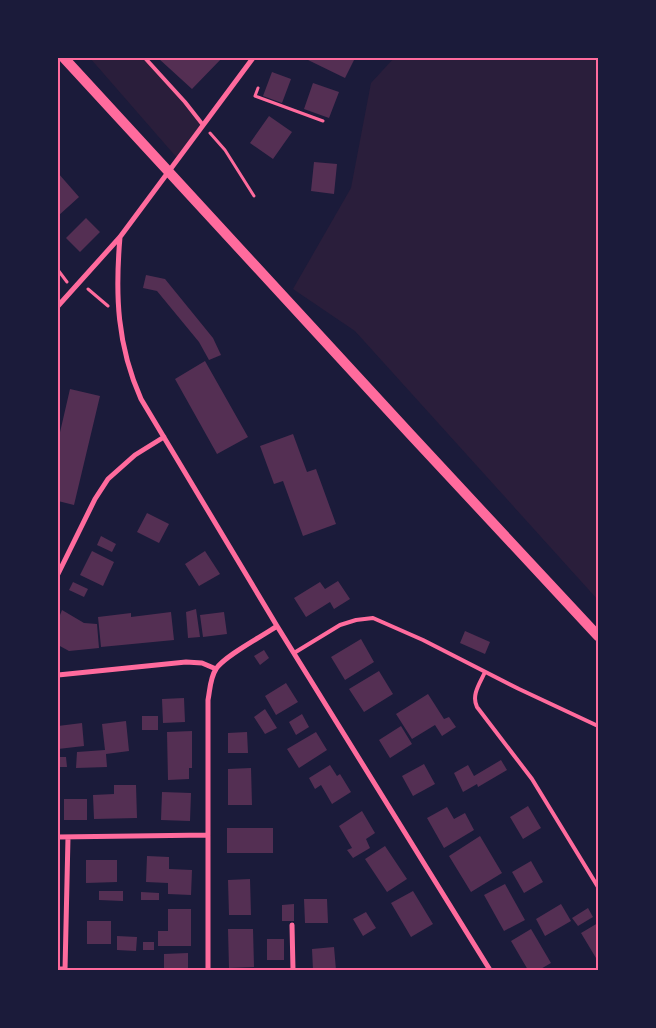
<svg xmlns="http://www.w3.org/2000/svg" width="656" height="1028" font-family="Overpass,sans-serif">
	<style>
		.green { fill: #2a1e3b }
		.building { fill: #542f53 }
		.lines { fill: none; stroke-linecap: round; stroke-linejoin: round }
		.path { stroke: #ff6b9d; stroke-width: 3 }
		.service { stroke: #ff6b9d; stroke-width: 4 }
		.minor { stroke: #ff6b9d; stroke-width: 5 }
		.secondary { stroke: #ff6b9d; stroke-width: 10 }
		.neatline { fill: none; stroke: #ff6b9d; stroke-width: 2 }
	</style>
	<rect width="100%" height="100%" fill="#1b1b3a"/>
	<!-- green -->
	<path class="green" d="M90 58H145L203 125 178 159Z
		M394 58H598V600L355 331 293 289 351 188 371 83Z"/>
	<!-- building -->
	<path class="building" d="M158 58H222L192 89Z
		M307 58H349L354 60 345 78 306 59Z
		M272 72 291 79 282 103 263 96Z
		M313 83 339 92 329 118 304 109Z
		M269 116 292 132 273 159 250 143Z
		M314 162 337 164 334 194 311 191Z
		M58 173 79 197 58 216Z
		M86 218 100 232 80 252 66 238Z
		M146 275 165 279 213 338 221 355 209 360 199 342 157 291 143 288Z
		M205 361 248 437 217 454 175 379Z
		M70 389 100 396 74 505 58 501V441Z
		M293 434 307 472 316 469 336 524 303 536 283 481 274 484 260 446Z
		M147 513 169 524 159 543 137 532Z
		M101 536 116 544 112 552 97 545Z
		M92 551 114 562 103 586 80 575Z
		M205 551 220 574 199 586 185 564Z
		M338 581 350 599 334 609 330 602 306 617 294 598 320 582 325 589Z
		M73 582 88 589 84 597 69 590Z
		M196 609 200 637 188 638 186 612Z
		M62 610 84 623 97 624 99 648 69 651 58 645V620Z
		M171 612 174 640 101 647 98 617 131 613V617Z
		M224 612 227 634 203 637 200 615Z
		M465 631 490 642 485 654 460 643Z
		M361 639 374 662 345 680 331 657Z
		M264 650 269 658 260 665 254 656Z
		M379 671 393 694 364 712 349 689Z
		M286 683 298 702 276 715 265 696Z
		M428 694 444 719 449 717 456 727 442 736 435 725 412 739 396 714Z
		M184 698 185 722 163 723 162 699Z
		M265 709 277 728 265 734 254 717Z
		M302 714 309 727 296 735 289 722Z
		M142 716H158V730H142Z
		M126 721 129 751 106 754 107 767 76 768 77 752 105 750 102 724Z
		M82 723 84 746 58 749V726Z
		M401 726 412 744 390 758 379 740Z
		M192 731V768H189V779L168 780 167 732Z
		M247 732 248 753H228V733Z
		M316 732 327 750 299 768 287 749Z
		M58 757H66L67 767H58Z
		M501 760 507 770 478 787 477 784 463 792 454 773 468 765 474 776Z
		M424 764 435 784 413 796 402 776Z
		M330 765 337 776 340 774 351 792 332 804 321 785 315 789 309 778Z
		M251 768 252 805H228V769Z
		M114 785H136L137 818 94 819 93 795 114 794Z
		M162 792 191 793 190 821 161 820Z
		M64 799H87V820H64Z
		M528 806 541 828 523 839 510 817Z
		M447 807 454 819 465 813 474 830 444 848 427 818Z
		M362 811 375 833 366 839 370 848 353 858 347 850 352 848 339 826Z
		M227 828H273V853H227Z
		M480 836 502 873 471 892 449 856Z
		M385 846 407 879 387 892 365 859Z
		M147 856 169 857V869L192 870 191 895 168 894V883L146 882Z
		M86 860H117V882L86 883Z
		M531 861 543 882 524 893 512 872Z
		M250 879 251 915H229L228 880Z
		M505 884 525 920 504 931 484 895Z
		M99 891H123V901L99 900Z
		M413 891 433 924 411 937 391 903Z
		M141 892 159 893V900H141Z
		M304 899H327L328 923H305Z
		M294 904V921H282V905Z
		M561 904 571 921 545 936 536 919Z
		M588 908 593 917 578 926 572 918Z
		M168 909H191V946H158V931H168Z
		M366 912 376 928 363 936 353 919Z
		M87 921H111V944H87Z
		M598 923V957L596 958 581 933Z
		M228 929H253L254 967 229 968Z
		M531 929 551 963 539 970H528L511 941Z
		M117 936 137 937 136 951 117 950Z
		M267 939H284V960H267Z
		M143 942H154V950H143Z
		M334 947 336 970H313L312 949Z
		M188 953V970H164V954Z"/>
	<g class="lines">
		<!-- path -->
		<path class="path" d="M258 88 255 96 323 121
			M210 133 225 150 254 196
			M58 270 67 282
			M88 289 108 306"/>
		<!-- service -->
		<path class="service" d="M145 58 185 102 203 125
			M294 653 340 625 356 620 373 618 423 640 519 689 598 726
			M485 672C480 683 471 695 477 707L532 779 598 887"/>
		<!-- minor -->
		<path class="minor" d="M120 237C115 295 117 345 141 399L277 626 490 970
			M58 306 120 237 253 58
			M58 574 95 499 108 479 135 455 164 437
			M58 675 186 662 202 663 216 669
			M58 837 208 835
			M292 925 293 970
			M58 969H65
			M65 970 68 837
			M208 970V700C210 690 210 678 216 669 224 656 263 636 277 626"/>
		<!-- secondary -->
		<path class="secondary" d="M64 58 411 435 598 636"/>
	</g>
	<!-- border -->
	<rect width="656" height="1028" fill="none" stroke="#1b1b3a" stroke-width="118"/>
	<rect x="59" y="59" width="538" height="910" class="neatline"/>
</svg>
